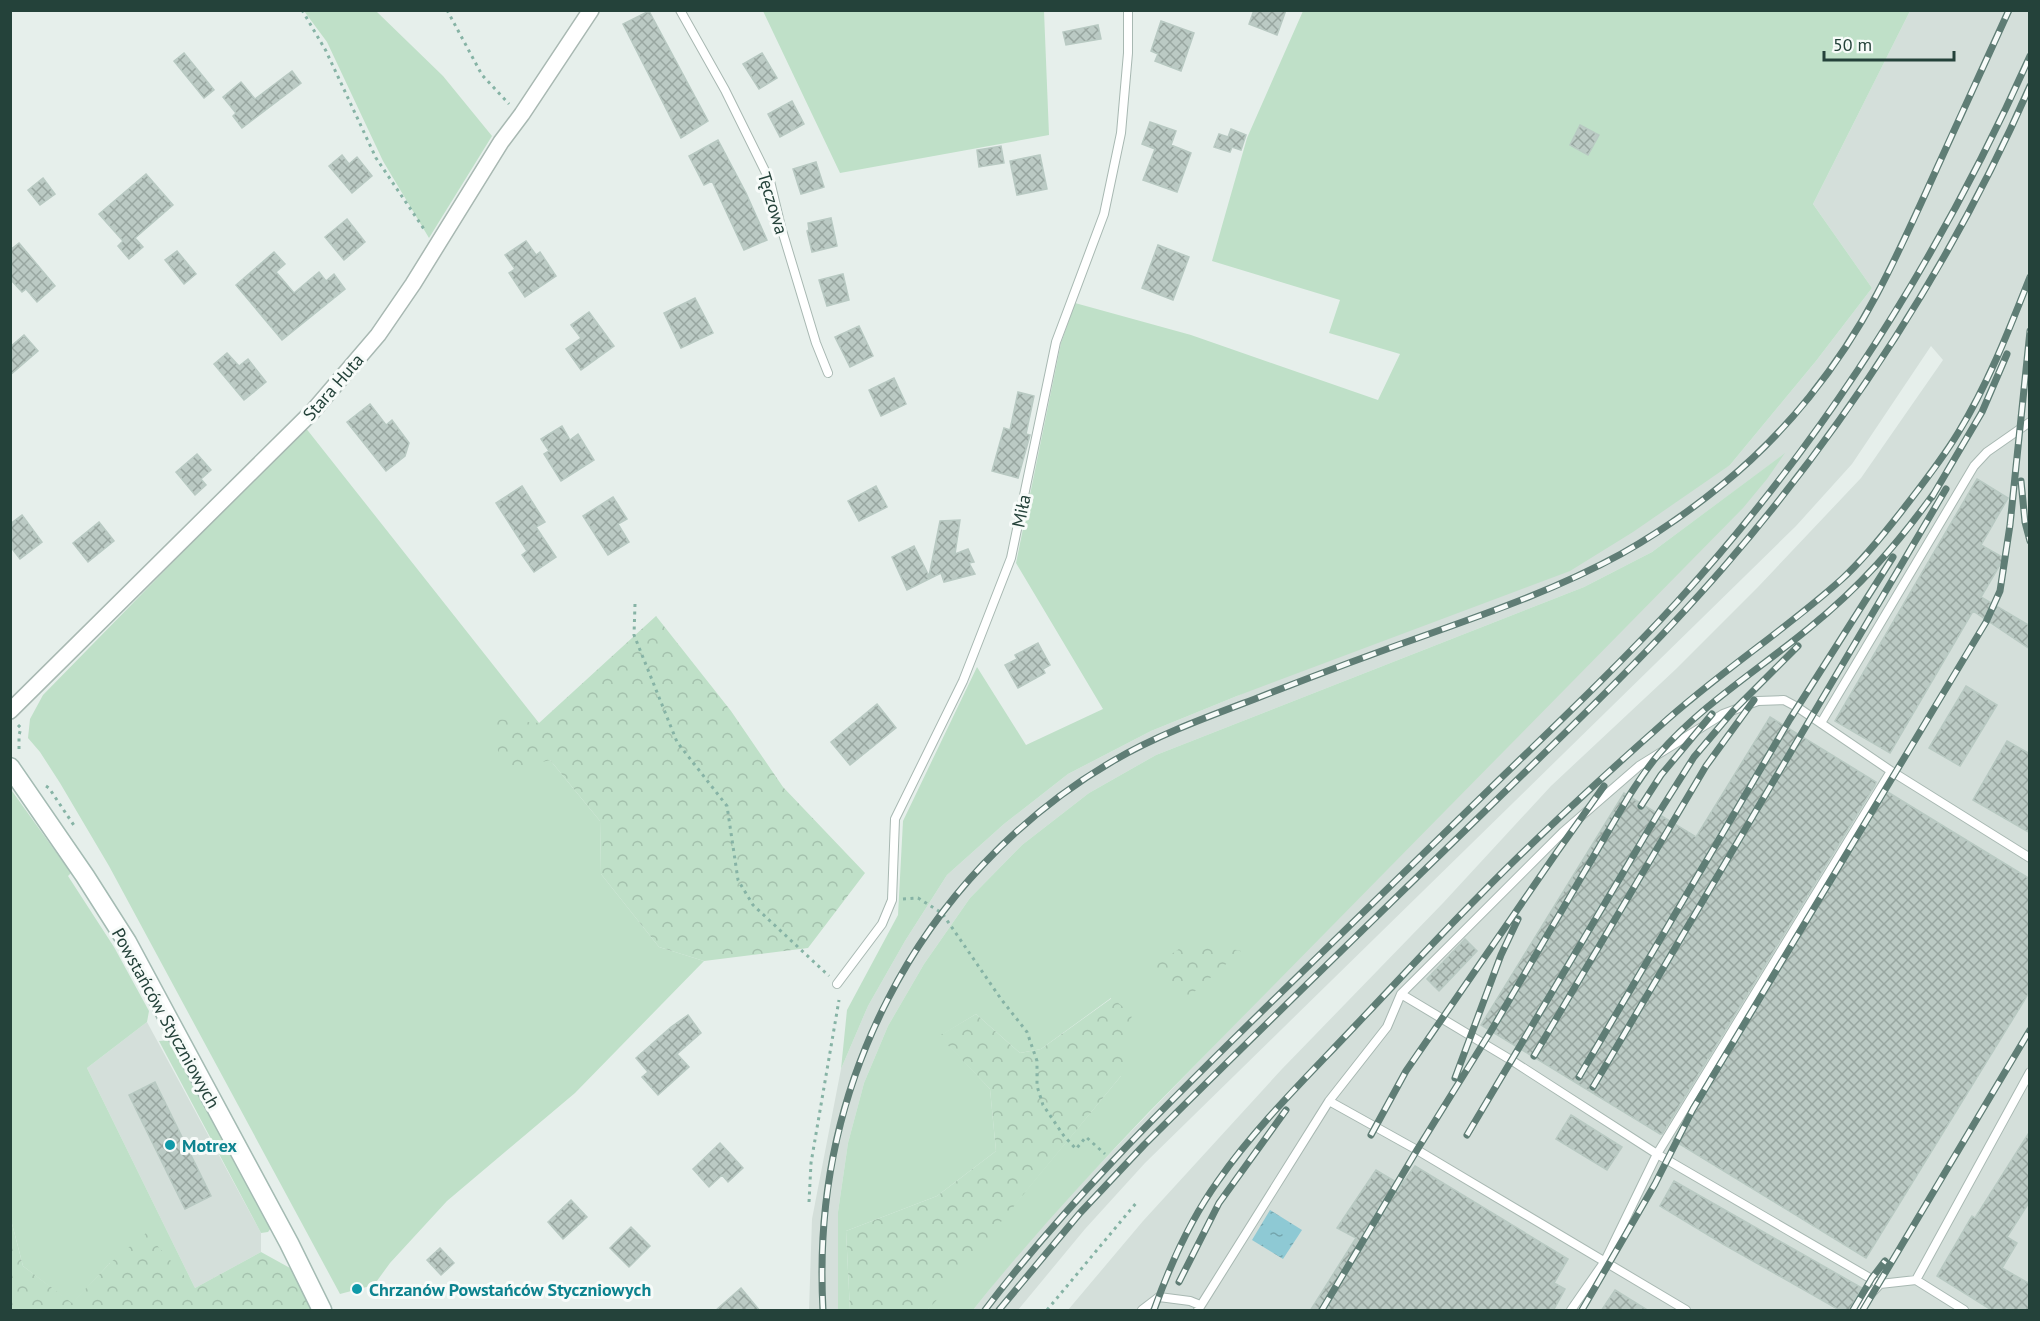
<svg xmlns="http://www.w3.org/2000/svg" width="2040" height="1321" font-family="'PT Sans',sans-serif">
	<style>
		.built { fill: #d4dfda }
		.grass { fill: #bfe0c8 }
		.forest { fill: url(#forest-crowns) }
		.water { fill: url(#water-ripples) }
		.building { fill: url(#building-cross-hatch); stroke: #b8c9c2; stroke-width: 1.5 }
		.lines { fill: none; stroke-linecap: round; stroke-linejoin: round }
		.lane-casing { stroke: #a8b8b2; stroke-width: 10 }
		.street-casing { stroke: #a8b8b2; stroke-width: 18 }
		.secondary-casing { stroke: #a4bbb3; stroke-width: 21 }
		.path { stroke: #86b3a5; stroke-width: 3; stroke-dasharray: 3 4.5; stroke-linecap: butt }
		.lane { stroke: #fff; stroke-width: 8 }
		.street { stroke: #fff; stroke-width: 15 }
		.secondary { stroke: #fff; stroke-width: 18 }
		.rail-casing { stroke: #5f7d75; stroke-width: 7 }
		.rail { stroke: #f7fbf9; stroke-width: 4.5; stroke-dasharray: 14; stroke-linecap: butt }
		.culture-dot { fill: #0f9aa8; stroke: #f7fbf9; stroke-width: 2 }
		.labels { text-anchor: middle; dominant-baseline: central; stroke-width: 6; stroke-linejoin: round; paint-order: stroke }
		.street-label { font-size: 18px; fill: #24423a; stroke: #f7fbf9 }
		.culture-label { font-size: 18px; font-weight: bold; fill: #0d838f; stroke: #f7fbf9; text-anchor: start }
	</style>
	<defs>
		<pattern id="forest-crowns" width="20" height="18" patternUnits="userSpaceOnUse" patternTransform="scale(1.5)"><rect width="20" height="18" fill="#bfe0c8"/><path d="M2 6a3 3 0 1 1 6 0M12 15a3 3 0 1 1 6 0" fill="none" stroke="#a4c1ad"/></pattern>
		<pattern id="water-ripples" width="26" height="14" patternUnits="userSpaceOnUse" patternTransform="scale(1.5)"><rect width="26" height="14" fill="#8ec9d4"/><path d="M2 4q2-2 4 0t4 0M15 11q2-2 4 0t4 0" fill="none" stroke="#74a5ad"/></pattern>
		<pattern id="building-cross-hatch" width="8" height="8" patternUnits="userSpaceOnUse" patternTransform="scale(1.5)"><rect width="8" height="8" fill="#bbcac4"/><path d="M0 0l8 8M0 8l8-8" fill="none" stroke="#98a6a0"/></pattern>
	</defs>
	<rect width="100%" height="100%" fill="#e6efeb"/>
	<!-- built -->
	<path class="built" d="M1910 11H2029V1310H1068L1143 1221 1282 1069 1443 903 1551 786 1676 669 1758 587 1861 478 1943 360 1931 346 1852 464 1796 526 1145 1163 1085 1229 1018 1310H973L1007 1267 1069 1196 1784 454 1652 552 1584 587 1156 755 1089 793 1022 845 970 898 924 964 888 1026 864 1083 848 1143 838 1212V1310H809L812 1219 841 1069 868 1006 905 941 947 875 1004 824 1068 774 1151 731 1237 696 1730 465 1816 361 1872 288 1813 204Z
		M147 1022 261 1233V1252L195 1288 87 1068Z"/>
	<!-- grass -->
	<path class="grass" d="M304 11H376L443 76 492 136 429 238 383 161 327 42Z
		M763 11H1044L1049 135 840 173Z
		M1303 11H1910L1813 204 1872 288 1816 361 1730 465 1633 532 1570 571 1237 696 1151 731 1068 774 1004 824 947 875 905 941 868 1006 841 1069 847 1010 898 915 903 821 977 667 1026 745 1103 709 1016 563 1061 343 1075 303 1191 335 1378 400 1400 354 1329 333 1340 300 1212 261 1247 138Z
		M305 427 539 723 550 760 600 821 601 874 659 947 704 961 575 1093 447 1201 390 1263 374 1285 340 1294 109 866 60 783 40 752 28 738 30 719 43 695Z
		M1785 453 1767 479 1743 508 1148 1113C1087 1177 1028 1241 973 1310H927L1121 1076 1111 998 1041 1049 1020 1053 976 1014 940 1036 990 1089 996 1151 937 1196 846 1231 850 1310H838V1212L848 1143 864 1083 888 1026 924 964 970 898 1022 845 1089 793 1156 755 1584 587 1652 552Z
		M12 791 71 873 68 876 114 947 149 1011 147 1022 87 1068 195 1288 110 1263 72 1304 23 1266 10 1216V792Z
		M172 1040 271 1228 268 1232 261 1233 159 1041Z"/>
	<!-- forest -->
	<path class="forest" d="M656 616 731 711 783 787 865 873 808 948 704 961 659 947 601 874 600 821 550 760 500 773 495 719 539 723Z
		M1192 940 1241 951 1186 999 1147 971Z
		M1112 998 1132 1014 1121 1076 935 1302 927 1310H850L846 1231 937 1196 996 1151 990 1089 939 1036 976 1014 1020 1053 1041 1049Z
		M10 1216 23 1266 72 1303 110 1263 146 1233 195 1288 261 1252 290 1268 302 1285 311 1310H11Z"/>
	<!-- water -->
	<path class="water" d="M1270 1210 1302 1230 1283 1259 1252 1240Z"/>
	<!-- building -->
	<path class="building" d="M1254 10H1286L1277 35 1249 24Z
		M649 11 708 121 681 138 623 24Z
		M1161 21 1194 33 1181 71 1155 61 1158 54 1151 51Z
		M1098 25 1101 39 1066 45 1063 32Z
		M184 53 214 90 204 98 174 61Z
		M762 53 777 78 759 89 743 64Z
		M292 71 301 83 242 128 233 116 236 113 223 97 241 82 255 99Z
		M792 101 804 124 780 137 768 114Z
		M1150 122 1176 131 1171 145 1191 153 1177 192 1143 180 1155 149 1142 144Z
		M1580 125 1599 135 1588 155 1570 145Z
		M1231 129 1246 135 1241 150 1232 147 1230 152 1214 147 1219 134 1228 137Z
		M718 140 746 193 767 240 744 250 712 181 704 185 689 156Z
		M1001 146 1004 163 979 167 977 150Z
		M342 155 349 164 357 157 372 176 352 193 329 166Z
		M1040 155 1047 189 1017 195 1010 161Z
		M816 162 824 187 801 194 793 169Z
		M146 174 173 205 135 238 143 247 129 259 118 246 123 241 99 214Z
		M43 178 55 194 40 205 28 190Z
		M831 218 837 246 812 252 807 231 809 230 808 223Z
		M347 219 365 242 344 260 325 237Z
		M526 241 536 255 540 252 556 276 525 297 509 273 515 269 505 255Z
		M19 243 55 286 37 302 26 289 22 292 10 279V250Z
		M1158 245 1189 257 1173 300 1142 288Z
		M177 251 196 274 184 284 165 260Z
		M274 252 285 264 276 272 294 293 319 272 326 281 334 274 345 289 282 340 236 285Z
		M843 274 849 300 827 306 819 280Z
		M695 298 713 333 681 348 664 313Z
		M589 312 614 346 581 370 566 349 581 338 571 325Z
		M859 326 873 356 850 367 835 337Z
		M24 335 38 351 10 375V347Z
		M227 353 239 366 248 359 266 382 244 400 214 364Z
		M894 378 906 404 881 416 869 390Z
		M1018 392 1034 396 1026 434 1030 435 1018 478 992 471 1004 428 1010 430Z
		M370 404 386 425 392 420 409 443 405 456 386 471 347 422Z
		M562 426 570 440 578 434 594 460 561 481 544 454 549 451 541 439Z
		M197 454 211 470 201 479 206 485 195 495 176 472Z
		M1977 479 2008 498 1981 545 2004 558 1981 597 2030 626V649L1973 611 1890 753 1835 721Z
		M522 486 545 522 536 527 556 557 534 572 522 555 527 551 496 503Z
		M876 486 887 507 859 521 848 501Z
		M613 497 627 519 618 524 629 542 608 555 583 516Z
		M22 515 42 542 20 559 10 546V524Z
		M960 520 955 554 968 549 974 562 969 563 975 574 944 582 941 573 907 590 892 557 914 546 929 576 940 521Z
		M99 522 114 541 88 562 73 543Z
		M1038 643 1050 665 1043 669 1045 673 1018 688 1005 665 1017 659 1015 655Z
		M1966 686 1997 705 1960 766 1929 748Z
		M877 704 896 728 850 765 831 742Z
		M1770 717 1876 782 1875 785 1662 1134H1660L1481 1025 1624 793 1696 837Z
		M2007 741 2030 754V833L1973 800Z
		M1886 791 2030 879V991L1866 1258 1673 1140Z
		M1465 939 1477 951 1439 991 1427 979Z
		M688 1015 701 1033 677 1054 689 1067 658 1095 642 1077 648 1072 636 1058 671 1027Z
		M155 1082 211 1196 185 1209 129 1095Z
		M1571 1115 1622 1147 1607 1170 1556 1139Z
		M2030 1131V1201L2007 1237 2017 1243 2002 1268 2030 1284V1311H1993L1937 1276 1972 1216 1975 1218Z
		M720 1143 743 1168 728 1182 722 1175 709 1187 693 1169Z
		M1415 1166 1568 1259 1554 1283 1565 1289 1553 1311H1310L1356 1238 1337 1228 1376 1170 1401 1185Z
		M1674 1181 1862 1288 1849 1311H1841L1723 1244 1660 1206Z
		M571 1200 587 1217 563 1239 548 1222Z
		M631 1227 650 1246 629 1267 610 1248Z
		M440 1248 454 1263 441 1275 427 1260Z
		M741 1288 760 1311H715Z
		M1615 1290 1649 1311H1601Z"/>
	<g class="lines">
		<!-- lane casing -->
		<g class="lane-casing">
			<path id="lane" d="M680 10 725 90 770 181 781 227 816 343 828 373
				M1821 723 1974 466 1987 452 2030 422
				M837 984 882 924 892 900 895 819 963 681 1011 558 1056 342 1104 214 1121 133 1128 53V10
				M1401 994 1511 1060 1657 1154 1880 1284
				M1329 1101 1417 1150 1686 1310
				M1916 1280 2030 1072
				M1142 1310 1159 1297 1190 1301 1200 1305
				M1198 1310 1329 1101 1387 1027 1401 994 1563 832 1639 766 1723 714 1758 701 1784 700 1797 707 1891 771 2030 858
				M1571 1310 1605 1261 1657 1154 1891 771
				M1856 1310 1880 1284 1916 1280 1964 1310"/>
		</g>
		<!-- street casing -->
		<g class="street-casing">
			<path id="street" d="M10 711 313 411 378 335 413 284 501 142 522 114 591 10"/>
		</g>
		<!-- secondary casing -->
		<g class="secondary-casing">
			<path id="secondary" d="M10 767 85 876 127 942 289 1243 322 1310"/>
		</g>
		<!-- path -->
		<path class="path" d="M302 10 326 51 376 158 426 232
			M447 10 482 75 509 104
			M635 604 634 635 677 742 727 806 738 880 753 905 829 976
			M18 725 21 728 19 735V753
			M46 786 49 788 75 827
			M903 899 918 898 942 913 1001 999 1027 1032 1037 1061V1086L1043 1105 1064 1136 1076 1149 1086 1137 1105 1154
			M809 1202 811 1163 839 1000
			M1047 1310 1137 1202"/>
		<!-- lane -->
		<use href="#lane" class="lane"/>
		<!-- street -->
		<use href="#street" class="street"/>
		<!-- secondary -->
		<use href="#secondary" class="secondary"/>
		<!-- rail casing -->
		<g class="rail-casing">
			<path id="rail" d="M2021 481 2025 522 2030 541
				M1932 497 1982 412 2007 354
				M1641 806 1661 775 1712 714
				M1534 1056 1706 766 1754 700
				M1579 1077 1790 719 1893 557
				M1455 1078 1501 955 1518 919
				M1593 1087 1946 489
				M1371 1135 1406 1071 1557 852 1604 786
				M1467 1135 1658 814 1694 757 1733 711 1798 646
				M1179 1282 1219 1203 1286 1110
				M823 1310C817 1202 838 1096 888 999 938 901 1017 817 1113 761 1159 734 1210 716 1260 697 1316 675 1372 654 1429 634 1494 611 1561 587 1621 554 1657 534 1691 510 1723 484 1786 433 1839 366 1877 294 1901 249 1921 203 1942 157 1964 108 1987 59 2009 10
				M985 1310C1065 1205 1159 1112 1254 1019 1336 939 1419 858 1502 777 1561 720 1621 663 1677 602 1824 441 1941 255 2030 56
				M999 1310 1080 1213 1144 1145C1256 1033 1370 923 1483 813 1565 733 1648 654 1723 568 1847 425 1954 260 2030 86
				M1154 1310C1170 1265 1190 1220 1218 1181 1257 1125 1308 1076 1355 1026 1396 983 1437 938 1479 896 1537 837 1598 781 1660 726 1718 673 1784 631 1842 579 1864 559 1883 535 1901 512 1921 486 1941 461 1958 433 1988 384 2009 330 2030 277
				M1322 1310 1417 1150 1491 1031 1629 796C1638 782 1647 768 1658 755 1700 706 1758 670 1808 629 1861 586 1896 546 1935 492
				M1582 1310 1655 1184 1693 1109 1986 622 2000 591 2010 525 2030 331
				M1853 1310 1872 1278 1885 1261
				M1863 1310 2030 1030"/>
		</g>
		<!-- rail -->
		<use href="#rail" class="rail"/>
	</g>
	<!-- markers -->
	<g class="culture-dot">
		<circle cx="170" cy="1145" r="6"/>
		<circle cx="357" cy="1289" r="6"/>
	</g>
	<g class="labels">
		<!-- street labels -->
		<g class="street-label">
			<text transform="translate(773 203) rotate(73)">Tęczowa</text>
			<text transform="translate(333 387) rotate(-49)">Stara Huta</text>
			<text transform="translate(1021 511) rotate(-78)">Miła</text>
			<text transform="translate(166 1018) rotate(61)">Powstańców Styczniowych</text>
		</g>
		<!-- culture labels -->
		<g class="culture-label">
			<text x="182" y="1145">Motrex</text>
			<text x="369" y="1289">Chrzanów Powstańców Styczniowych</text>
		</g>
	</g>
	<!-- border -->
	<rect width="2040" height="1321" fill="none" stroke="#24423a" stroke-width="24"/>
	<!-- scale -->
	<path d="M1824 51v9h130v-9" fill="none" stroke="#24423a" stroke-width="3"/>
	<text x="1833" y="51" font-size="18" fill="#24423a" stroke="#f7fbf9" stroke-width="4.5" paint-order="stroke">50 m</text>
</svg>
